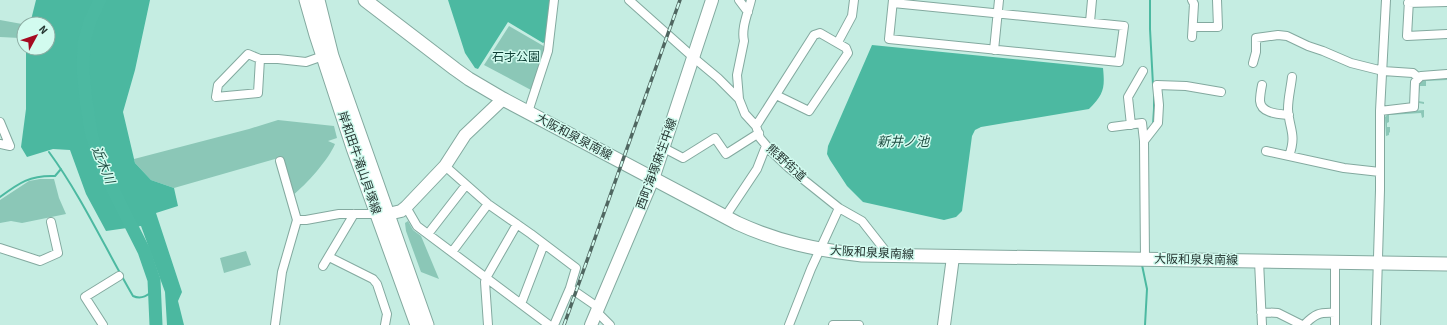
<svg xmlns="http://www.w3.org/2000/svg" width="1447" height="325" font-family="'Source Sans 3','Noto Sans JP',sans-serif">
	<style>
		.green { fill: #8bc7b7 }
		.forest { fill: #4bb8a0 }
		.water { fill: #4cb9a1 }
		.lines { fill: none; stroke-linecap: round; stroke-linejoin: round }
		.stream { stroke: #4cb9a1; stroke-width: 2 }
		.river { stroke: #4cb9a1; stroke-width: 13 }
		.street-casing { stroke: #83a99f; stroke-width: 10 }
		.secondary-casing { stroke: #83a99f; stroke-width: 14 }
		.primary-casing { stroke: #83a99f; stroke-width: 15 }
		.street { stroke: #fff; stroke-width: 8 }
		.secondary { stroke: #fff; stroke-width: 12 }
		.primary { stroke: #fff; stroke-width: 13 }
		.rail-casing { stroke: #506761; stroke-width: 3.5 }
		.rail { stroke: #d2fbef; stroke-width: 2; stroke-dasharray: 6; stroke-linecap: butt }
		.labels { text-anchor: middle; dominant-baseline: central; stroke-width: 3; stroke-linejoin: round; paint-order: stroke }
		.park-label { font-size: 12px; fill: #0e3f35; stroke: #d2fbef }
		.street-label { font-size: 12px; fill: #263632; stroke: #d2fbef }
		.water-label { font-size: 13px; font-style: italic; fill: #214f44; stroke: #d2fbef }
	</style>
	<rect width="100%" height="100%" fill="#c5ede2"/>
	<!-- green -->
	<path class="green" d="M0 20 22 24 20 38 0 37Z
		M509 26 547 48 531 90 484 65Z
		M1447 78V80L1426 81V86H1420L1418 101 1424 102V104L1419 103 1417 101 1418 83 1421 80Z
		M1424 110V117L1422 118 1421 113 1389 115V122L1387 123V127H1390V132L1389 133V135L1386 136 1385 117 1389 113Z
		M278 120 334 126 337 138 328 141 335 144C329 159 306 185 293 195L282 157 174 188 151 180 135 163 134 159 249 129Z
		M40 179H54L59 198 66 214 22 223 11 221 0 223V200L29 181Z
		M408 221 413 230 421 236 439 279 421 272 406 231 405 223Z
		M246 251 251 265 224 273 220 258Z"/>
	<!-- forest -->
	<path class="forest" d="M36 0H150L135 70 123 112 135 163 151 180 174 188 178 206 156 213 182 292 178 301 184 325H167L165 292 141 226 106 231 86 194 70 150 53 149 27 157 21 147 26 109V48H48V24H30Z"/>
	<!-- water -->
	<path class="water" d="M448 0H550L546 41 543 43 508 22 478 69 475 68 465 53Z
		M872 45 1103 68C1105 88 1104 94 1089 109L981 127 975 130 972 136 962 211 956 217 944 220 863 202 847 186 830 160 827 154 828 146Z"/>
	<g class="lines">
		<!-- stream -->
		<path class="stream" d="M1150 0V29L1153 85
			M1153 125 1154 109V91
			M49 152C82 197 105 248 133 296 142 300 148 295 154 290
			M0 197C19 183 30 175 55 176L61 169
			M1142 265 1147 289 1145 325"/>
		<!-- river -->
		<path class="river" d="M100 0 90 21 84 42 83 70 86 100 91 132 101 166 144 251 154 280 156 325"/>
		<!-- street casing -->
		<g class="street-casing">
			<path id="street" d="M629 0 694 58 718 78 739 99
				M739 0 748 12
				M751 0C748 13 741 28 744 41L737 75 739 99 745 114 756 126 760 138 771 151 789 168 839 208 862 221 884 249 886 255
				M1192 0 1194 4 1192 37
				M1409 0 1407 36 1447 34
				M893 3 1124 26 1119 62 889 39 893 0
				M1408 3 1447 2
				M1090 22 1092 0
				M1193 27H1218L1217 0
				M838 42 852 16 854 0
				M994 50 999 0
				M260 59 258 93 216 97 218 85 248 54 260 59H278L306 62 323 56
				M1253 63 1256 52V38L1278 35 1287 36 1308 46 1323 51 1351 63 1383 71 1413 73 1419 78
				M1262 85C1261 90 1260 96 1260 101 1261 114 1280 114 1289 115
				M1380 111 1414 107 1415 82 1421 76 1447 74
				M528 112 548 51 554 0
				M0 122 10 146 0 144
				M1131 125 1128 97 1143 71
				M756 126 814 35 820 33 846 48 848 53 809 111 776 95
				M1112 127 1142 123 1144 141
				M664 148 683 158 715 138 726 154 759 133
				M1266 151 1344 168 1380 172
				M1289 156C1297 134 1289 129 1288 109 1288 98 1291 87 1292 77
				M445 166 488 204 531 234 576 268 570 288 554 325
				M406 207 417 226 549 325
				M725 217 757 169 766 146
				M297 220H306L339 214H381
				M428 234 466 185
				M0 248 40 261 58 253 51 222
				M452 252 488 204
				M329 257 373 279 377 284 387 314 385 325
				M1145 259 1144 141 1158 123 1159 105 1157 85 1186 86 1221 92
				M1259 261 1262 325
				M323 266 354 214
				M570 288 599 308
				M521 304 544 244
				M597 312 610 325
				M1261 312 1278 313 1302 325
				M103 325 85 297 119 276
				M275 325 282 272 297 220 280 161
				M488 325 485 282 486 278 517 224
				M789 325 811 269 839 208
				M833 325H859
				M1304 325C1315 314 1319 312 1335 313
				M1335 325V262
				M1376 325 1380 190V111L1386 0"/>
		</g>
		<!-- secondary casing -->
		<g class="secondary-casing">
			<path id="secondary" d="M388 214 401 211 406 207 445 166 465 135 503 99
				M591 325 653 179 712 0
				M944 325 953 257"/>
		</g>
		<!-- primary casing -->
		<g class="primary-casing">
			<path id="primary" d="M306 0 316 35 353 148 417 325
				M318 0 332 56 427 325
				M365 0 455 69 469 79 503 99 737 223C778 242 817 250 862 255L1447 264"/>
		</g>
		<!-- street -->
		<use href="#street" class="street"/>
		<!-- secondary -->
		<use href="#secondary" class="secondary"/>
		<!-- primary -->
		<use href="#primary" class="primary"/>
		<!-- rail casing -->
		<g class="rail-casing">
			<path id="rail" d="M564 325 680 0"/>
		</g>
		<!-- rail -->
		<use href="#rail" class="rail"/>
	</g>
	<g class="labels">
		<!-- park labels -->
		<g class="park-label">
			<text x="516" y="57">石才公園</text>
		</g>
		<!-- street labels -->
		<g class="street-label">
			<text transform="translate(574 137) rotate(28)">大阪和泉泉南線</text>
			<text transform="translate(359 163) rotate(71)">岸和田牛滝山貝塚線</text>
			<text transform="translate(786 163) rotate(42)">熊野街道</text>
			<text transform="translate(657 164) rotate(-70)">西町海塚麻生中線</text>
			<text transform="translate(872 253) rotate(3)">大阪和泉泉南線</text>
			<text transform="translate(1196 260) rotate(1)">大阪和泉泉南線</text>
		</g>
		<!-- water labels -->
		<g class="water-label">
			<text x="903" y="142">新井ノ池</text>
			<text transform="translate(103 165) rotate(68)">近木川</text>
		</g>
	</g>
	<!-- north arrow -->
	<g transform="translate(36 36) rotate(50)"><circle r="19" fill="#d2fbef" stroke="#8daca3"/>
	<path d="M0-3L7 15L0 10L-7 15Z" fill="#a50a21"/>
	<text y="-6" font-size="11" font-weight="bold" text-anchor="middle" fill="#263632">N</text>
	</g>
</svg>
